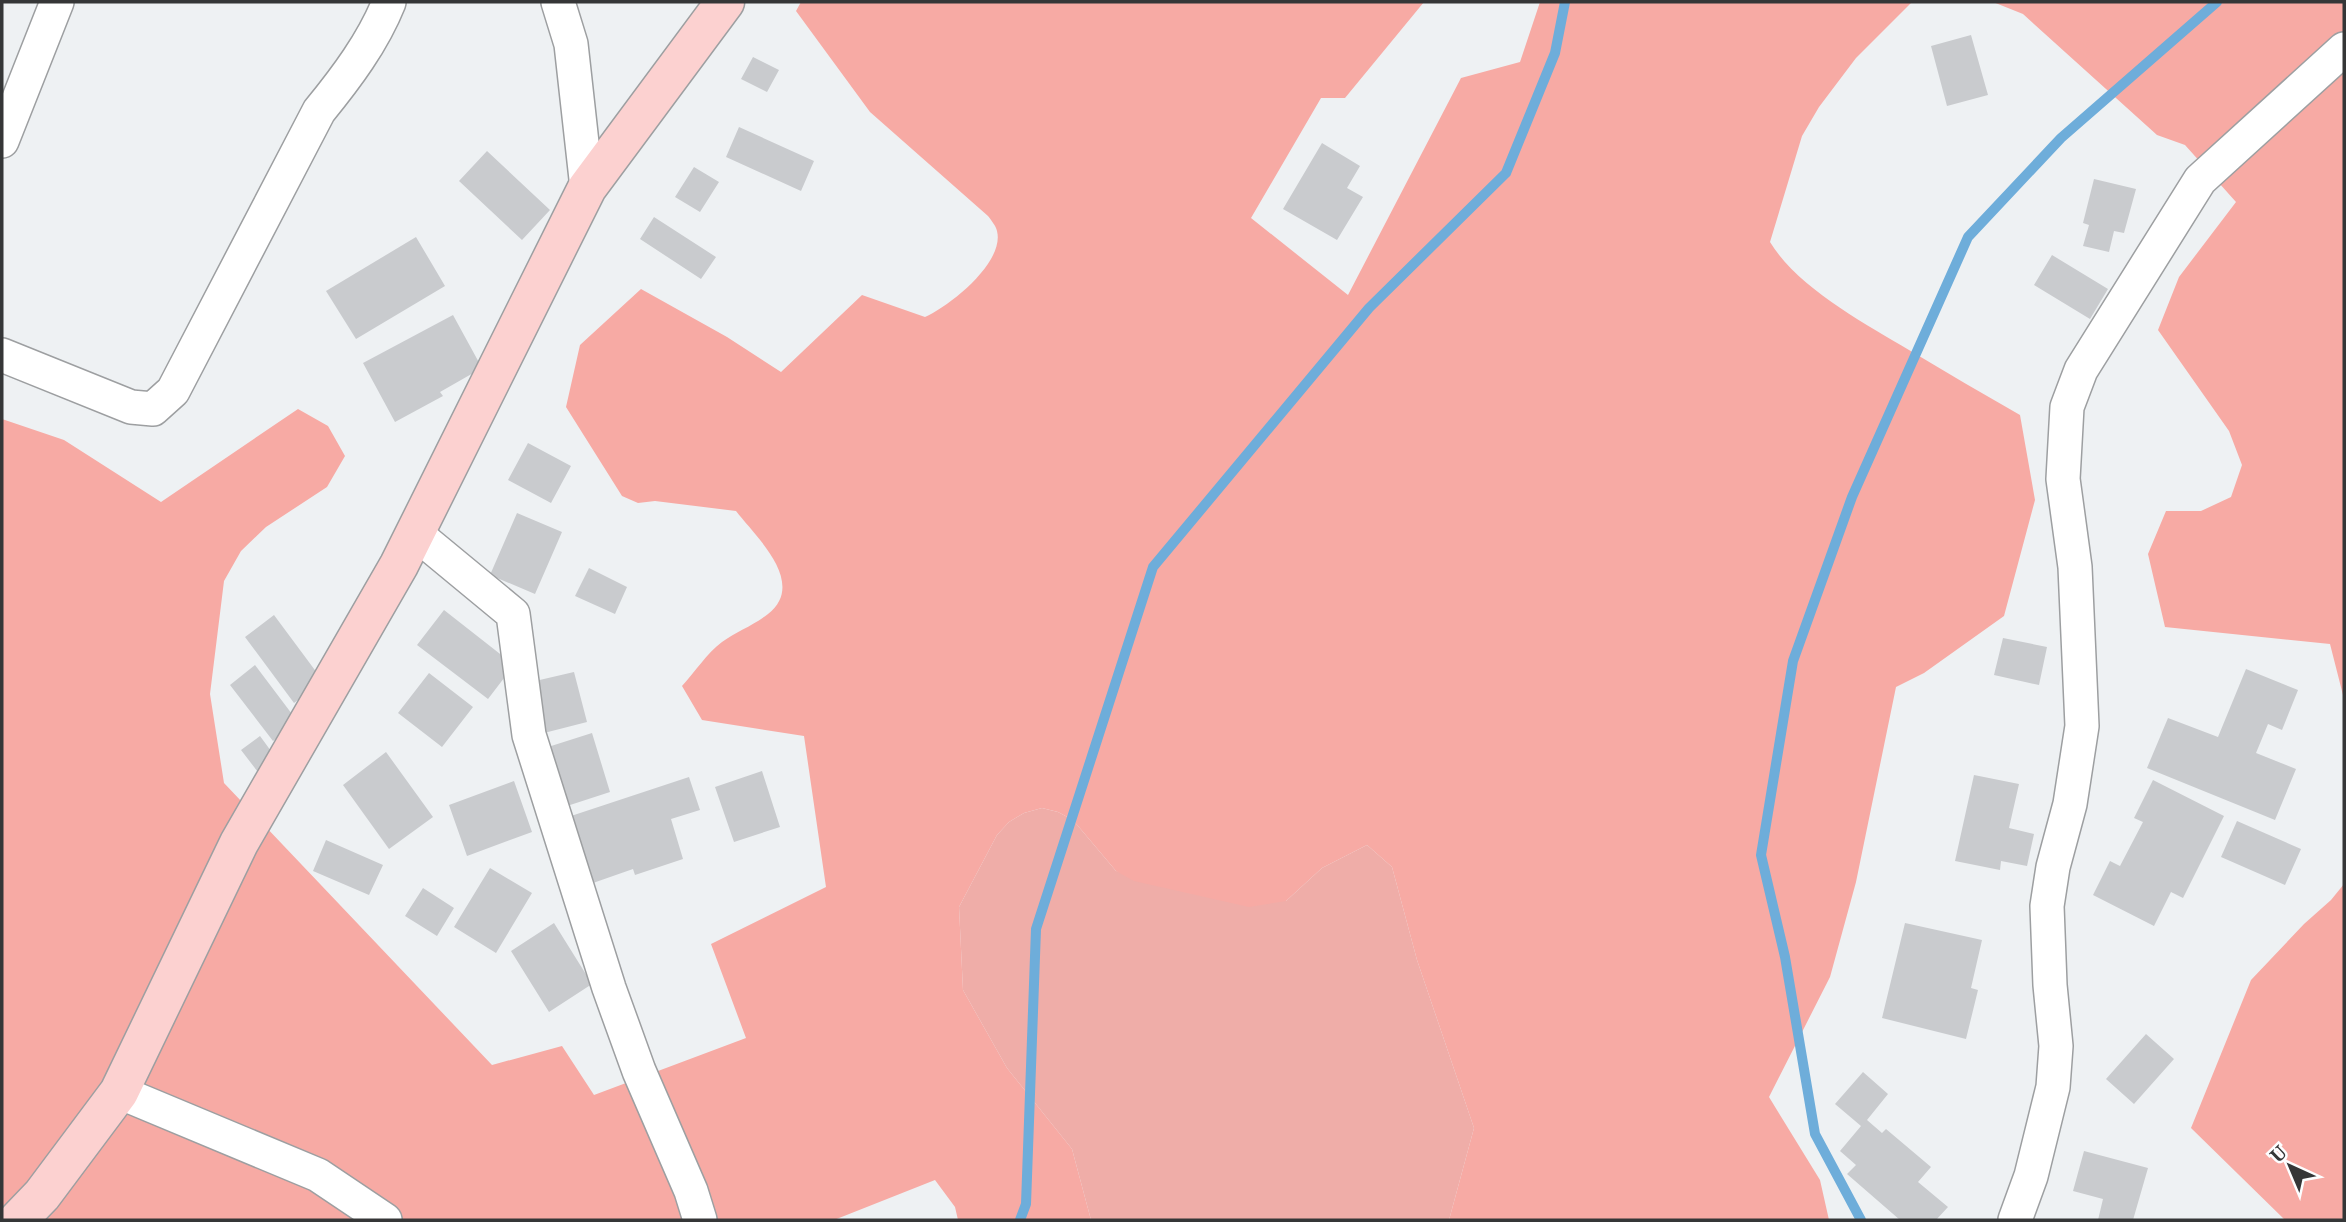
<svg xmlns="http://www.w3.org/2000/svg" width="2346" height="1222" font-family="'Noto Serif',serif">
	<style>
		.green { fill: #efada8 }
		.forest { fill: #f7aaa4 }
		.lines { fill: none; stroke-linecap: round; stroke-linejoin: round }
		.stream { stroke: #6eadda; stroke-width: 10 }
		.building { fill: #c9cbce }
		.street-casing { stroke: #9d9fa1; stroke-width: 36 }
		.secondary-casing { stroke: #9d9fa1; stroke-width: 41 }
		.street { stroke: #fff; stroke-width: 33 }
		.secondary { stroke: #fcd1d0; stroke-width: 38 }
	</style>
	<rect width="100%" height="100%" fill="#eef1f3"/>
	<!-- green -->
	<path class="green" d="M1042 808 1058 812 1073 820 1116 871 1286 901 1322 868 1367 845 1392 867 1417 960 1474 1128 1449 1220H1091L1072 1149 1007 1068 963 990 959 907 997 835 1009 822 1024 813Z"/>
	<!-- forest -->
	<path class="forest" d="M801 2H1424L1345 98H1321L1251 218 1348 295 1461 78 1520 62 1540 2H1912L1856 58 1819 107 1802 136 1770 242C1798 288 1864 323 1909 350 1946 372 1983 394 2020 415L2035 500 2004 616 1924 673 1896 687 1856 882 1830 977 1769 1097 1820 1180 1829 1220H1449L1474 1128 1417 960 1392 867 1367 845 1322 868 1286 901 1249 907 1134 881 1116 871 1073 820 1058 812 1042 808 1024 813 1009 822 997 835 959 907 963 990 1007 1068 1072 1149 1091 1220H958L955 1207 935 1180 834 1220H2V419L64 440 161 502 298 409 328 426 345 456 327 487 266 527 241 551 224 581 210 694 224 783 492 1065 562 1046 594 1095 746 1038 711 944 826 887 804 736 702 720 682 686C695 672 707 653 722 642 736 632 754 625 768 614 807 583 757 538 736 511L655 501 638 503 622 496 566 407 580 345 641 289 727 337 781 372 862 295 925 317C950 306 1005 262 997 231 996 226 991 220 988 216L870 112 796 11Z
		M1993 2H2344V699L2330 644 2165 627 2148 554 2166 511H2201L2231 497 2242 465 2229 431 2158 330 2179 277 2236 202 2185 145 2157 135 2023 14Z
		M2344 884V1220H2285L2191 1128 2251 980 2304 924 2331 900Z"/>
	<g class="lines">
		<!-- stream -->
		<path class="stream" d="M1020 1220 1026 1204 1036 929 1153 567 1369 308 1506 173 1555 53 1565 2
			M1861 1220 1815 1134 1785 957 1761 855 1793 661 1852 497 1968 237 2061 138 2217 2"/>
	</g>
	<!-- building -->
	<path class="building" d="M1971 35 1988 95 1947 106 1931 46Z
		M753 57 779 70 767 92 741 79Z
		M739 127 814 161 801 191 726 157Z
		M1322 143 1360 166 1347 188 1363 197 1337 240 1283 209Z
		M487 151 550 210 522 240 459 181Z
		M694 167 719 182 700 212 675 197Z
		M2094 179 2136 189 2124 233 2114 231 2109 252 2083 246 2089 225 2083 223Z
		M654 217 716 257 701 279 640 239Z
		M416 237 445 286 356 339 326 291Z
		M2052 255 2108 289 2090 319 2034 285Z
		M453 315 482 368 440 392 443 396 395 422 363 363Z
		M528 443 571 466 551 503 508 480Z
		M517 513 562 532 535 594 490 575Z
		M589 568 627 587 615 614 575 596Z
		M444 610 514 665 488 699 417 645Z
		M274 615 323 681 294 703 245 637Z
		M2003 638 2047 647 2039 685 1994 675Z
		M255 665 298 722 273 741 230 685Z
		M2246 669 2298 690 2282 730 2268 724 2256 753 2296 769 2275 820 2147 768 2168 718 2218 737Z
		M574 672 587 722 544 733 531 682Z
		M429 673 473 707 442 747 398 713Z
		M592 733 610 792 567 806 548 747Z
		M260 736 279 762 261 776 241 750Z
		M386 752 433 817 389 849 343 785Z
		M762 771 780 827 734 842 715 787Z
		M1974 775 2019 784 2009 828 2034 834 2027 866 2001 861 2000 870 1955 861Z
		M689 777 700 810 671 819 683 859 635 875 633 869 593 883 571 816Z
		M2153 780 2224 816 2183 898 2171 892 2154 926 2093 895 2110 861 2120 866 2143 822 2134 818Z
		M514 781 532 832 467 856 449 805Z
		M2237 821 2301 849 2285 885 2221 857Z
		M326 840 383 865 369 895 313 871Z
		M490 868 532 893 496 953 454 927Z
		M423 888 454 908 437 936 405 916Z
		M554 923 592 984 549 1012 511 951Z
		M1905 923 1982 940 1971 988 1978 990 1966 1039 1882 1018Z
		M2146 1034 2174 1059 2134 1104 2106 1079Z
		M1863 1072 1888 1094 1867 1120 1882 1133 1886 1129 1931 1167 1918 1182 1948 1207 1936 1220H1900L1847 1174 1856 1165 1840 1151 1861 1126 1835 1104Z
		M2084 1151 2148 1168 2133 1220H2098L2103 1199 2073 1191Z"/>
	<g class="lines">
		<!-- street casing -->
		<g class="street-casing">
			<path id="street" d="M558 2 571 44 587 188
				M2 141 57 2
				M2 355 131 407 153 409 173 391 319 111C346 78 373 42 389 2
				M415 533 513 614 529 735 609 988 639 1071 691 1191 700 1220
				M119 1092 318 1175 385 1220
				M2015 1220 2031 1176 2053 1087 2056 1046 2050 985 2047 906 2053 867 2070 804 2082 726 2075 567 2063 479 2067 407 2081 370 2200 180 2344 49"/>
		</g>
		<!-- secondary casing -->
		<g class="secondary-casing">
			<path id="secondary" d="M18 1220 42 1195 119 1092 239 843 399 565 587 188 725 2"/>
		</g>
		<!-- street -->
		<use href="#street" class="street"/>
		<!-- secondary -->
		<use href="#secondary" class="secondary"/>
	</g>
	<!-- border -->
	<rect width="2346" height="1222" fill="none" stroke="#353637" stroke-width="7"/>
	<!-- north arrow -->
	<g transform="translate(2290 1166) rotate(316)" stroke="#fdfeff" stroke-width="5" paint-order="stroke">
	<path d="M0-5L12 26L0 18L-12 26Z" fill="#353637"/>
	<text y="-10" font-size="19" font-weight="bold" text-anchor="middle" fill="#353637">U</text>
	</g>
</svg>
